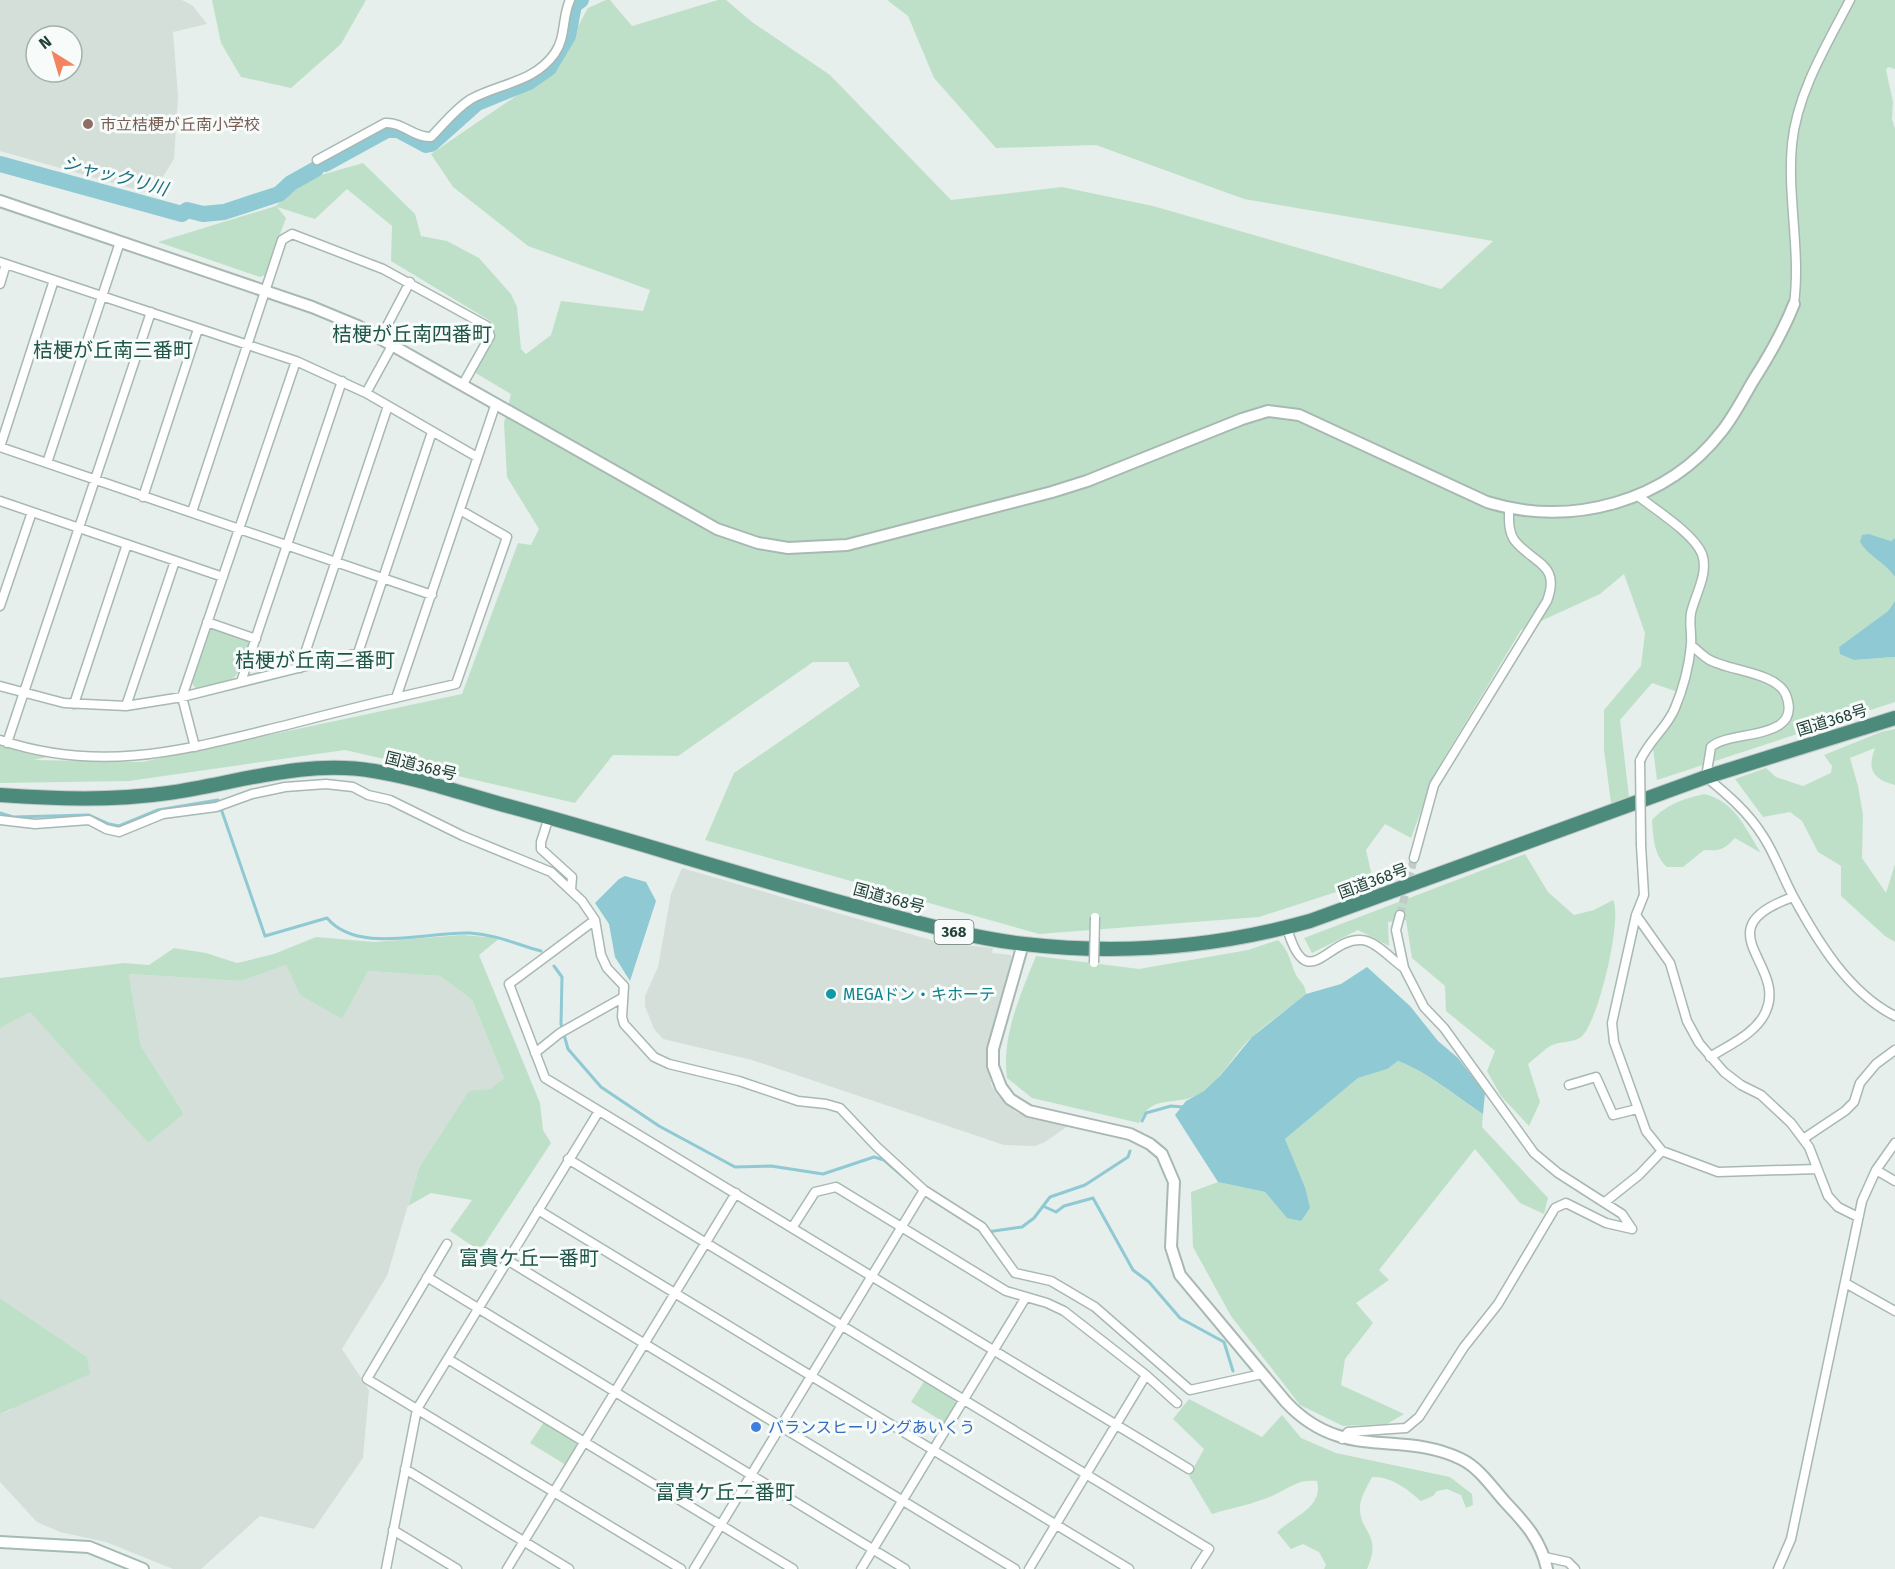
<svg xmlns="http://www.w3.org/2000/svg" width="1895" height="1569" font-family="'Fira Sans','Noto Sans JP',sans-serif">
	<style>
		.built { fill: #d4dfda; fill-rule: evenodd }
		.green { fill: #bfe0c8 }
		.water { fill: #8ec9d4 }
		.lines { fill: none; stroke-linecap: round; stroke-linejoin: round }
		.stream { stroke: #8ec9d4; stroke-width: 3 }
		.river { stroke: #8ec9d4; stroke-width: 16 }
		.minor-tunnel { stroke: #bfccc8; stroke-width: 8; stroke-dasharray: 8 4; stroke-linecap: butt }
		.minor-casing { stroke: #a8b8b2; stroke-width: 11 }
		.tertiary-casing { stroke: #a8b8b2; stroke-width: 14 }
		.secondary-casing { stroke: #a4bbb3; stroke-width: 14 }
		.trunk-casing { stroke: #c2cac8; stroke-width: 16 }
		.minor { stroke: #fff; stroke-width: 8 }
		.tertiary { stroke: #fff; stroke-width: 10 }
		.secondary { stroke: #fff; stroke-width: 10 }
		.trunk { stroke: #4c8a7c; stroke-width: 14 }
		.minor-bridge-casing { stroke: #a8b8b2; stroke-width: 11; stroke-linecap: butt }
		.minor-bridge { stroke: #fff; stroke-width: 8 }
		.education-dot { fill: #8d6e63; stroke: #f7fbf9; stroke-width: 2 }
		.culture-dot { fill: #0f9aa8; stroke: #f7fbf9; stroke-width: 2 }
		.shop-dot { fill: #3f7fe0; stroke: #f7fbf9; stroke-width: 2 }
		.labels { text-anchor: middle; dominant-baseline: central; stroke-width: 6; stroke-linejoin: round; paint-order: stroke }
		.shield { fill: #f7fbf9; stroke: #637a73; stroke-width: 1.5 }
		.shield-label { font-size: 15px; font-weight: bold; fill: #24423a }
		.education-label { font-size: 16px; fill: #785e54; stroke: #f7fbf9; text-anchor: start }
		.street-label { font-size: 16px; fill: #24423a; stroke: #f7fbf9 }
		.culture-label { font-size: 16px; fill: #0d838f; stroke: #f7fbf9; text-anchor: start }
		.shop-label { font-size: 16px; fill: #366cbe; stroke: #f7fbf9; text-anchor: start }
		.water-label { font-size: 18px; font-style: italic; fill: #1c6f80; stroke: #f7fbf9 }
		.quarter-label { font-size: 20px; fill: #1f5548; stroke: #f7fbf9 }
	</style>
	<rect width="100%" height="100%" fill="#e6efeb"/>
	<!-- built -->
	<path class="built" d="M0 0H182L193 6 207 24 173 32 178 96 174 159 152 194 0 151ZM36 36H72V72H36Z
		M682 868 938 942 993 948 992 953 1011 955 1012 963 987 1047 991 1085 998 1096 1016 1112 1029 1118 1068 1126 1045 1142 1035 1146 1004 1145 752 1060 663 1039 654 1029 645 1006V996L658 967 671 894Z
		M286 965 300 995 368 971 440 976 472 1000 504 1078 490 1089 419 1168 387 1276 342 1349 369 1390 363 1458 314 1529 260 1516 201 1569H173L106 1542 60 1532 37 1522 0 1482V1414L9 1411 87 1357 0 1298V1028L30 1011 148 1143 184 1114 141 1046 129 974 241 981Z"/>
	<!-- green -->
	<path class="green" d="M212 0H366L341 44 291 88 241 77 221 43Z
		M606 0H610L632 26 718 0H726L752 22 830 75 951 200 1062 187 1153 206 1441 289 1493 241 1244 199 1096 145 996 148 934 78 908 16 887 0H1895V69L1888 67 1886 70 1893 102 1892 119 1895 129V538L1891 541 1869 534 1864 548 1889 568 1895 577V601L1888 611 1839 647 1854 660 1895 657V702L1657 780 1653 748 1686 695 1652 683 1620 720 1629 797 1611 803 1604 750V710L1641 666 1645 633 1624 574 1600 594 1521 630 1435 773 1411 838 1385 824 1366 850 1373 880 1259 917 1039 934 705 840 734 773 860 686 848 662H813L678 756 613 755 575 803 345 750 129 781 0 783V745L47 757 34 760 142 762 462 694 518 543 531 545 539 529 507 477 504 423 511 394 474 372 495 337 492 322 391 261 392 226 347 189 315 219 277 207 286 218 265 275 260 277 158 242 276 206 300 181 363 163 415 214 421 236 447 241 479 258 511 294 517 307 521 349 526 354 551 335 561 301 643 311 650 290 528 246 453 187 431 154 554 70 588 8Z
		M214 628 248 639 251 643C235 685 239 678 196 689L192 683 210 630Z
		M1895 729V785C1872 779 1867 769 1875 748L1850 758 1858 786 1863 815 1862 858 1886 893 1895 864V942L1885 936 1841 896V866L1818 852 1802 821 1790 812 1763 817 1735 779 1766 768 1776 777 1803 786 1831 773 1832 766 1824 755 1881 732Z
		M1704 794C1735 801 1745 828 1761 853L1735 838C1724 850 1720 851 1704 850L1683 867H1667C1654 856 1653 836 1652 820 1667 804 1683 799 1704 794Z
		M1525 854 1548 892 1574 915 1594 910 1613 900C1623 918 1598 1024 1581 1037 1573 1043 1559 1041 1550 1046 1543 1051 1535 1058 1528 1064L1540 1102 1529 1126 1501 1096 1487 1071 1495 1051 1446 1011 1445 986 1412 958 1406 920 1388 922 1389 946 1358 930 1312 953 1304 938Z
		M462 935 500 938 479 955 540 1103 543 1130 551 1143 480 1251 450 1231 472 1200 431 1193 408 1206 419 1168 469 1091 490 1089 504 1078 472 1000 440 976 368 971 342 1019 300 995 286 965 241 981 129 974 141 1046 184 1114 148 1143 30 1012 0 1028V978L124 963 149 965 174 948 206 953 237 963 274 954 316 937 374 942Z
		M1278 940C1292 954 1289 963 1298 978 1303 985 1305 985 1306 994 1288 1009 1268 1022 1251 1038 1233 1054 1222 1080 1201 1093 1177 1108 1151 1092 1139 1123L1032 1098 1007 1078C1001 1037 1021 993 1036 956L1139 969 1248 950Z
		M1398 1061C1426 1071 1456 1097 1483 1114L1482 1127 1548 1198 1544 1214 1520 1203 1475 1149 1379 1270 1389 1280 1356 1303 1373 1323 1345 1359 1341 1385 1404 1414 1387 1424 1343 1426 1300 1405 1231 1316 1193 1247 1191 1192 1218 1182 1265 1192 1287 1218 1305 1187 1285 1139 1358 1078 1386 1069Z
		M0 1298 87 1357 90 1374 0 1414Z
		M925 1380 955 1398 956 1405 945 1423 911 1402Z
		M1189 1399 1262 1437 1282 1415 1301 1438 1336 1453 1450 1477 1472 1494 1473 1505 1466 1508 1461 1495 1447 1489 1437 1491 1433 1496 1421 1501C1407 1489 1391 1476 1372 1477 1368 1485 1360 1498 1360 1507 1359 1532 1383 1534 1367 1569H1324L1326 1565 1319 1552 1303 1544 1291 1549 1277 1532C1293 1517 1324 1507 1317 1481 1297 1479 1290 1488 1272 1496 1254 1504 1231 1508 1212 1514L1189 1476 1204 1449 1173 1419Z
		M544 1422 575 1441 577 1447 566 1465 530 1443Z"/>
	<!-- water -->
	<path class="water" d="M1869 534 1891 541 1895 538V577C1886 563 1868 556 1860 542L1862 535Z
		M1895 601V657L1854 660 1840 654 1839 647 1888 611Z
		M625 876 646 882 656 901 630 981 615 957 609 924 595 903 619 879Z
		M1367 967 1410 1006 1438 1041 1458 1058 1485 1093 1483 1114C1457 1097 1426 1071 1398 1061L1387 1069 1358 1078 1285 1139 1305 1187 1310 1208 1301 1221 1287 1218 1265 1192 1218 1182 1175 1115 1186 1101 1204 1091 1220 1076 1252 1037 1306 994 1341 984Z"/>
	<g class="lines">
		<!-- stream -->
		<path class="stream" d="M0 813 13 817 89 815 109 824 119 826 158 810 218 800 265 936 327 918C358 955 428 931 470 933 498 935 515 944 541 951
			M554 966 562 977 561 1024 568 1049 601 1087 659 1126 735 1167 771 1166 823 1174 874 1157 884 1160 914 1186
			M1142 1121 1146 1113 1171 1106 1183 1107
			M931 1199 981 1231
			M1043 1206 1056 1212 1064 1206 1093 1198 1133 1270 1149 1282 1180 1318 1224 1342 1233 1371
			M987 1232 1022 1227 1034 1218 1050 1197 1085 1185 1128 1157 1130 1151"/>
		<!-- river -->
		<path class="river" d="M0 164 182 214 187 210 203 214 224 212 279 194 291 183 316 169
			M325 164 387 130H398L426 145 431 144 477 103 529 82 549 68 568 36 574 5 581 0"/>
		<!-- minor-tunnel -->
		<path class="minor-tunnel" d="M1400 915 1414 858"/>
		<!-- minor casing -->
		<g class="minor-casing">
			<path id="minor" d="M317 160 385 123C403 122 414 138 431 137 444 124 455 109 471 99 500 83 534 83 555 53 566 37 562 17 570 0
				M0 262 296 361 366 393 477 457
				M0 284 6 264
				M1794 304C1801 251 1787 197 1792 144 1797 93 1827 44 1850 0
				M381 337 410 282
				M366 393 393 344
				M0 447 432 595
				M0 447 54 280
				M47 463 120 242
				M1638 496C1656 510 1694 534 1702 554 1709 573 1695 595 1691 613 1689 624 1692 634 1691 645 1689 665 1683 689 1675 708 1667 728 1649 740 1640 761
				M143 497 198 329
				M0 501 223 577
				M192 512 282 240 292 234 383 269 487 326 490 336 463 384
				M0 606 32 512
				M207 622 256 639
				M1691 645C1696 649 1702 655 1708 659 1727 671 1777 672 1786 695 1804 742 1730 729 1711 747L1706 777C1728 795 1748 812 1763 836 1776 856 1783 878 1794 898 1818 942 1849 993 1895 1016
				M300 668 388 406
				M241 682 342 381
				M0 686 64 703 126 706 182 697 358 653 432 432
				M396 698 496 403
				M74 704 127 544
				M126 706 175 561
				M0 740C102 774 184 750 283 726 340 711 398 697 456 684L507 537 460 510
				M7 743 151 312
				M195 747 182 697 296 361
				M549 817 541 842V849L572 877 571 890
				M0 820 35 824 89 820 106 829 119 832 163 814 216 807 252 794 285 787 326 784 353 787 368 795 390 800 463 836 551 872 582 901 595 920 601 955 607 968 624 986 622 1017 624 1024 654 1057 669 1064 739 1081 798 1101 826 1104 840 1108 877 1147 924 1190 982 1227 1015 1273 1051 1281 1095 1307 1190 1390 1262 1374
				M1641 845 1644 895 1636 915 1612 1023 1614 1042 1646 1131 1662 1151 1718 1172 1817 1169
				M1414 858 1434 785 1547 601C1561 564 1534 564 1515 541 1508 532 1509 519 1509 509
				M1400 915 1396 930 1404 968 1424 1007 1444 1028 1534 1153 1558 1173 1622 1214 1632 1229
				M1636 915 1670 963 1687 1021 1699 1043 1724 1072 1741 1085 1761 1095 1791 1123 1809 1147 1828 1196 1838 1207 1858 1217
				M595 920 509 984 545 1078 1189 1469
				M1287 928C1307 997 1327 938 1361 940 1375 940 1392 960 1404 968
				M535 1053 560 1033 622 998
				M1710 1057C1729 1045 1757 1033 1766 1011 1787 964 1702 929 1793 897
				M1569 1085 1596 1077 1613 1115 1637 1109
				M1803 1139 1845 1111 1854 1102 1860 1083 1876 1064 1895 1050
				M568 1159 1209 1549 1196 1569
				M1876 1170 1895 1181
				M1605 1202 1639 1175 1662 1151
				M538 1210 1129 1569
				M792 1228 815 1192 836 1187 1006 1291 1047 1303 1064 1311 1146 1375 1029 1569
				M447 1244 367 1379 681 1569
				M507 1260 1015 1569
				M427 1277 905 1569
				M1847 1284 1895 1311
				M448 1359 793 1569
				M1146 1375 1177 1403
				M1342 1439 1348 1432 1406 1428 1419 1417 1464 1347 1498 1304 1555 1208 1566 1203 1606 1223 1632 1229
				M405 1469 569 1569
				M393 1530 457 1569
				M1545 1557 1568 1562 1575 1569
				M386 1569 417 1409 599 1111
				M507 1569 736 1193
				M694 1569 924 1190
				M861 1569 1026 1297
				M1778 1569 1791 1539 1862 1201 1876 1170 1895 1143"/>
		</g>
		<!-- tertiary casing -->
		<g class="tertiary-casing">
			<path id="tertiary" d="M0 201 312 307 358 326 717 529 758 543 788 548 847 545 1052 492 1087 481 1242 419 1268 411 1299 415 1487 502C1571 528 1667 502 1722 431 1734 416 1743 398 1753 381 1769 356 1783 332 1794 304
				M1023 944 993 1049V1066L1001 1087 1010 1099 1029 1111 1130 1134 1150 1144 1162 1154 1174 1182 1171 1247 1180 1275 1286 1402C1343 1463 1399 1429 1461 1459 1480 1468 1493 1489 1507 1504 1526 1524 1541 1541 1547 1569"/>
		</g>
		<!-- secondary casing -->
		<g class="secondary-casing">
			<path id="secondary" d="M0 1542 89 1547 143 1569"/>
		</g>
		<!-- trunk casing -->
		<g class="trunk-casing">
			<path id="trunk" d="M0 795C56 799 112 801 168 793 237 783 304 759 374 771 418 778 461 793 504 805 619 836 732 873 847 904 905 919 964 937 1024 944 1120 955 1218 947 1310 921L1706 777 1895 718"/>
		</g>
		<!-- minor -->
		<use href="#minor" class="minor"/>
		<!-- tertiary -->
		<use href="#tertiary" class="tertiary"/>
		<!-- secondary -->
		<use href="#secondary" class="secondary"/>
		<!-- trunk -->
		<use href="#trunk" class="trunk"/>
		<!-- minor-bridge casing -->
		<g class="minor-bridge-casing">
			<path id="minor-bridge" d="M1640 761 1641 845
				M1094 963 1095 917"/>
		</g>
		<!-- minor-bridge -->
		<use href="#minor-bridge" class="minor-bridge"/>
	</g>
	<!-- markers -->
	<circle class="education-dot" cx="88" cy="124" r="6"/>
	<circle class="culture-dot" cx="831" cy="994" r="6"/>
	<circle class="shop-dot" cx="756" cy="1427" r="6"/>
	<g class="labels">
		<!-- shield labels -->
		<rect class="shield" x="934.5" y="920" width="39" height="24" rx="4.5"/>
		<g class="shield-label">
			<text x="954" y="932">368</text>
		</g>
		<!-- education labels -->
		<g class="education-label">
			<text x="100" y="124">市立桔梗が丘南小学校</text>
		</g>
		<!-- street labels -->
		<g class="street-label">
			<text transform="translate(1832 720) rotate(-17)">国道368号</text>
			<text transform="translate(421 766) rotate(14)">国道368号</text>
			<text transform="translate(1373 881) rotate(-20)">国道368号</text>
			<text transform="translate(889 898) rotate(15)">国道368号</text>
		</g>
		<!-- culture labels -->
		<g class="culture-label">
			<text x="843" y="994">MEGAドン・キホーテ</text>
		</g>
		<!-- shop labels -->
		<g class="shop-label">
			<text x="768" y="1427">バランスヒーリングあいくう</text>
		</g>
		<!-- water labels -->
		<g class="water-label">
			<text transform="translate(115 176) rotate(15)">シャックリ川</text>
		</g>
		<!-- quarter labels -->
		<g class="quarter-label">
			<text x="412" y="334">桔梗が丘南四番町</text>
			<text x="113" y="350">桔梗が丘南三番町</text>
			<text x="315" y="660">桔梗が丘南二番町</text>
			<text x="529" y="1258">富貴ケ丘一番町</text>
			<text x="725" y="1492">富貴ケ丘二番町</text>
		</g>
	</g>
	<!-- north arrow -->
	<g transform="translate(54 54) rotate(323)"><circle r="28" fill="#f7fbf9" stroke="#a3b1ad" stroke-width="1.5"/>
	<path d="M0-4.5L10 22L0 15L-10 22Z" fill="#f4845f"/>
	<text y="-9" font-size="16" font-weight="bold" text-anchor="middle" fill="#24423a">N</text>
	</g>
</svg>
